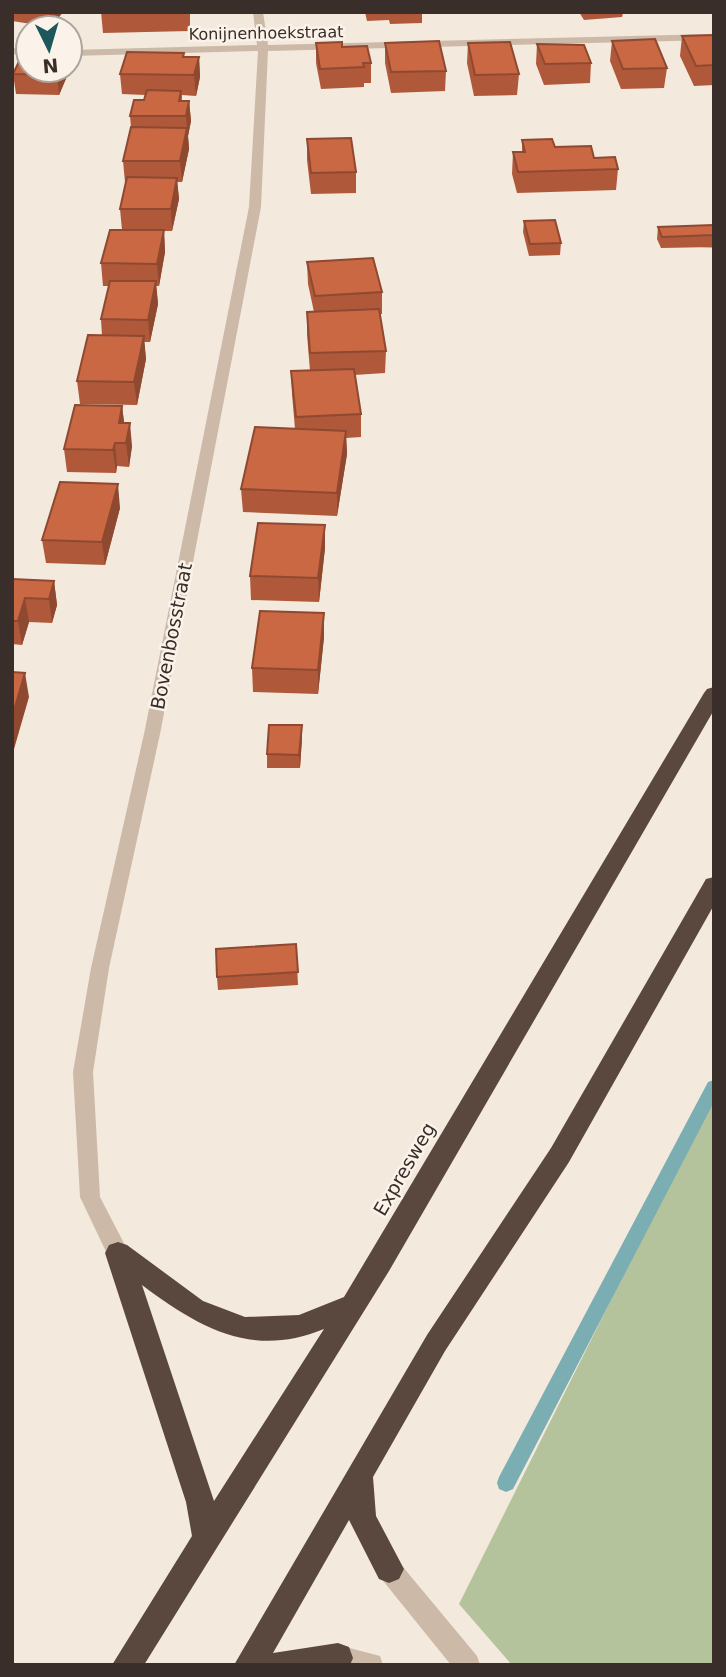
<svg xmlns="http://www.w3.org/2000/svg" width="726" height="1677" font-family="'DejaVu Sans',sans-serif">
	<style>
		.green { fill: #b5c39c }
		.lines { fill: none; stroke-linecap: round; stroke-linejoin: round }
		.stream { fill: #7baeb2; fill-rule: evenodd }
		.street { fill: #ccb9a8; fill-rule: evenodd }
		.highway { fill: #5a483f; fill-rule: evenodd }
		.wall { fill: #af593a }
		.shaded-wall { fill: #8e4930 }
		.building { fill: #cb6844; stroke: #8e4930; stroke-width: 2 }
		.labels { text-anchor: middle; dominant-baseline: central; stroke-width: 5; stroke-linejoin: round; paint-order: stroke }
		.far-street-label { font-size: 16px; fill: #392e29; stroke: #fbf3ea }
		.street-label { font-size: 19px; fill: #392e29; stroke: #fbf3ea }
	</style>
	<rect width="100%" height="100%" fill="#f3e9dd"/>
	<!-- green -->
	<path class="green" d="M714 1094V1665H512L459 1604Z"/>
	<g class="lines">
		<!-- stream -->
		<path class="stream" d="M714 1080V1102L513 1489 506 1492 499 1489 497 1483 499 1477 708 1082Z"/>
		<!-- street -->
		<path class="street" d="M253 12H263L268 45 714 34V40L268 51 261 207 160 734 109 968 93 1072 100 1197 129 1253 126 1260 118 1262 110 1260 80 1197 73 1072 91 968 144 734 249 207 258 51 70 56V50L257 45Z
			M12 48 28 49V55L12 54Z
			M389 1557 398 1561 477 1656 480 1665H451L380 1577 377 1569 380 1561Z
			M338 1645 380 1656 383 1665H328L325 1658 329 1649Z"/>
		<!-- highway -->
		<path class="highway" d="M714 687V710L389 1271 144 1665H112L192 1536 186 1502 105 1253 109 1245 118 1242 127 1245 203 1301 245 1317 299 1315 344 1297 704 693 707 689ZM142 1285C198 1327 252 1359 324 1329L214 1501Z
			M714 877V905L569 1162 445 1351 373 1477 376 1516 404 1569 399 1579 389 1583 379 1579 349 1520 273 1653 338 1643 349 1647 353 1658 350 1665H234L427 1335 551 1148 706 879Z"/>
	</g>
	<!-- wall -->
	<path class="wall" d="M12 12H63L51 27 12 21Z
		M101 12H190V31L103 33Z
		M365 12H422V23L390 24 389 20 367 21Z
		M579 12H632L623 13 622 17 584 20Z
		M714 35V85L694 86 680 56 682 36Z
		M612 41 667 68 664 88 621 89 610 61Z
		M316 43 342 47 371 63V83H364V87L321 89 316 63Z
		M385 43 446 71 445 91 391 93 385 63Z
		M468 43 519 74 517 95 474 96 467 63Z
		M537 44 591 63 590 83 544 85 536 64Z
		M184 53V57H199L200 77 196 96 182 95V101H189L191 121 188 136 189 149 182 182H177L179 199 172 231H164L165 252 159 286H156L158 304 150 342H144L146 359 137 405 80 404 77 381 102 336 101 319 109 286H103L101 263 122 230 120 209 126 182H125L123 161 131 127 130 116 144 100 145 95 122 94 120 74Z
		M28 70H67L68 74 59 95 16 94 13 74Z
		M307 139 356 172V193L311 194 307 160Z
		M522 140 555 147 618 169 616 190 517 193 512 174 513 152H522Z
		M524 221 561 243 560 255 529 256 523 232Z
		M658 227 714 228V261L712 256 714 247 661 248 657 239Z
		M307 262 382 292V314H380L386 351 385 373 354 375 361 414V437L346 438 347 454 337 516 243 512 241 489 295 429 292 394 291 371H310L307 334V312H314L308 284Z
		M122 406 124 423 132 446 129 467 117 466 116 473 67 472 64 449Z
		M120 508 105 565 46 563 42 540Z
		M325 525V548L319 602 251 600 250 576Z
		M12 579 54 581 57 605 52 623 29 622 22 645 12 644Z
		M324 637 318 694 253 692 252 668Z
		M302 738 300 768H267V754Z
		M296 944 298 985 218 990 217 977Z"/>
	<!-- shaded-wall -->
	<path class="shaded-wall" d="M49 12H63L51 27Z
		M199 57 200 77 196 96 194 75Z
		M59 70H67L68 74 59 95 57 75Z
		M189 101 191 121 188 136 189 149 182 182 180 161 187 128 186 116Z
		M177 178 179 199 172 231 171 209Z
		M164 230 165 252 159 286 157 264Z
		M156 281 158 304 150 342 148 320Z
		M144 336 146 359 137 405 134 382Z
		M122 406 125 429 119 423Z
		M130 423 132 446 129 467 126 443Z
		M346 431 347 454 337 516V493Z
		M115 443 117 466 116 473 113 450Z
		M118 484 120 508 105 565 102 542Z
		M325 525V548L319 602 318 578Z
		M54 581 57 605 52 623 49 599Z
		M25 598 29 622 22 645 18 621Z
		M324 613V637L318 694V670Z
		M25 673 29 697 12 756V717Z
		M302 725V738L300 768 299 755Z"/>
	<!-- building -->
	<path class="building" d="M101 12H139L101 13Z
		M714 35V65L696 66 682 36Z
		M655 39 667 68 623 69 612 41Z
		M439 41 446 71 391 72 385 43Z
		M342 42V47L367 46 371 63H363L364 67 320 69 316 43Z
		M510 42 519 74 475 75 468 43Z
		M537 44 584 45 591 63 545 64Z
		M127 52 184 53 183 57H199L194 75 120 74Z
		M23 53H28V70H59L57 75 13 74Z
		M147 90 181 91 179 101H189L186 116H130L134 100H144Z
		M131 127 187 128 180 161H123Z
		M351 138 356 172 311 173 307 139Z
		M552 139 555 147 591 146 594 158 615 157 618 169 518 172 513 152H525L522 140Z
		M127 177 177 178 171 209H120Z
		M555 220 561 243 530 244 524 221Z
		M713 225 714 235 662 237 658 227Z
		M110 230H164L157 264 101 263Z
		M373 258 382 292 315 296 307 262Z
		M110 281H156L148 320 101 319Z
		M379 309 386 351 310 353 307 312Z
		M88 335 144 336 134 382 77 381Z
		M354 369 361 414 296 417 291 371Z
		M75 405 122 406 119 423H130L126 443H115L113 450 64 449Z
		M255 427 346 431 337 493 241 489Z
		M60 482 118 484 102 542 42 540Z
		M258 523 325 525 318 578 250 576Z
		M12 579 54 581 49 599 25 598 18 621H12Z
		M260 611 324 613 318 670 252 668Z
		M12 672 25 673 12 717Z
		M269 725H302L299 755 267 754Z
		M296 944 298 972 217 977 216 949Z"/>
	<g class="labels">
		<!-- far-street labels -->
		<g class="far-street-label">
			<text transform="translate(266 33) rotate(-1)">Konijnenhoekstraat</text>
		</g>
		<!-- street labels -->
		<g class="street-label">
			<text transform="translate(171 636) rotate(-79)">Bovenbosstraat</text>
			<text transform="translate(404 1169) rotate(-60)">Expresweg</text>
		</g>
	</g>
	<!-- border -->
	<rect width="726" height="1677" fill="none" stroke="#392e29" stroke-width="28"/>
	<!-- north arrow -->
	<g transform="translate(49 49) rotate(175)"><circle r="33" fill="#fbf3ea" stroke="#ada49d" stroke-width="2"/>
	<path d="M0-5L12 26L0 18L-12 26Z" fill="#1c575c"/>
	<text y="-10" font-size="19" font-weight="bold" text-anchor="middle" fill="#392e29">N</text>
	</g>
</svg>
